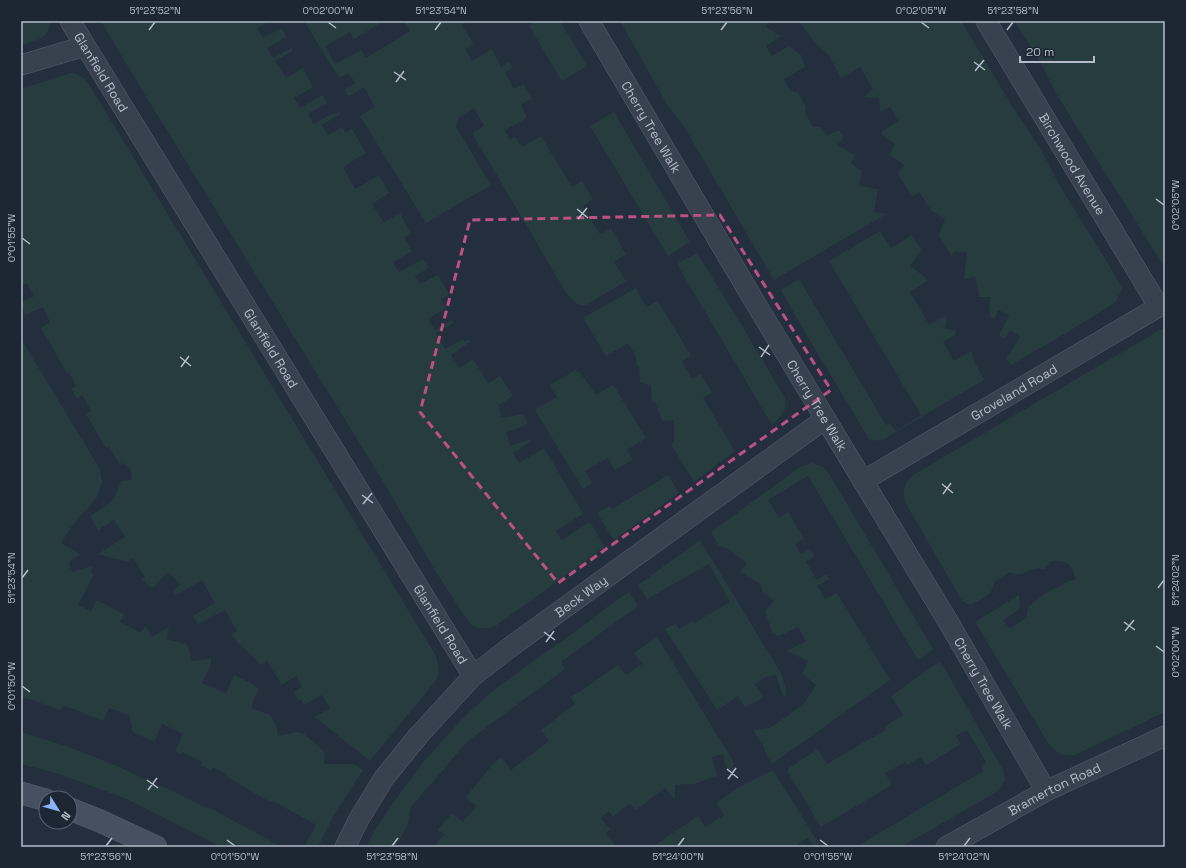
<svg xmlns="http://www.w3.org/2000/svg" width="1186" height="868" font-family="'Space Grotesk',sans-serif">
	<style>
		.green { fill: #263c3f }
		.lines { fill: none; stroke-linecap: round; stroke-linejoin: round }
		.street-casing { stroke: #565f6c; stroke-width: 21 }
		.secondary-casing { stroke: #565f6c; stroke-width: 23 }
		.street { stroke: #38414e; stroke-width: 20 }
		.secondary { stroke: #465061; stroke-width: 22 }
		.marked { fill: none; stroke: #bd5182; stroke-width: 3; stroke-dasharray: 8 5; stroke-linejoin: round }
		.ticks { fill: none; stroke: #b4bcc9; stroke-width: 1.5 }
		.labels { text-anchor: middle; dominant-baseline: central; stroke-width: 4; stroke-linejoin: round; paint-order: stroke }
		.street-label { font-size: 13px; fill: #b4bcc9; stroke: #1d2633 }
		.neatline { fill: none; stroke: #b4bcc9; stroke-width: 1.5 }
		.ticks-label { font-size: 10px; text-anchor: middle; fill: #b4bcc9 }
	</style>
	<rect width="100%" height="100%" fill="#242f3e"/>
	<!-- green -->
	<path class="green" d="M21 21H50C50 39 35 41 21 45Z
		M101 21H270L257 28 263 38 282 28 286 37 267 48 273 58 292 48V51L275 61 286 78 303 68 313 87 294 98 300 108 323 95 327 103 308 114 314 124 333 113 334 115 339 111 340 114 322 125 328 135 342 127 346 133 352 129 366 153 343 167 355 189 379 175 389 193 372 204 384 222 400 213 411 234 404 238 412 251 393 262 399 272 423 259 429 268 415 276 420 284 438 275 449 294 441 299 446 308 428 319 435 330 452 320 454 323 436 333 445 349 463 339 465 342 469 340 471 341 451 355 459 368 473 359 488 383 500 376 513 396 499 405 501 418 523 414 526 419 527 424 506 433 511 446 530 439 531 442 513 453 519 463 544 448 578 505 583 514 556 531 562 540 588 523 591 524 605 547 497 625C486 630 476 630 468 621L436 572 381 478 142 90Z
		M304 21H379V24L354 39 350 32 325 46 335 64 361 50 366 58 410 31 404 21H468L462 25 473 43V44L465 49 472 61 492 49 501 67 509 62 513 68 505 73 514 89 523 84 532 98 521 105 527 117 525 119 505 130 510 140 515 137 522 147 541 136 572 187 582 181 593 199 583 206 600 234 611 229 626 254 614 262 626 281 586 305C576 307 571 298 565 291L472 133 484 126 474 108 459 117 456 127 491 185 426 223 360 116 375 107 364 87 349 96 347 94 345 89 355 83 349 73 339 78Z
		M537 21H560L587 66 562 81 529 26Z
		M620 21H770L766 27 779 35H783L766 46 772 56 789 46 801 55 805 67 784 79 791 92H798L806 108 805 110V113L813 127H821L827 136 839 130 844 136 838 145 853 154H856L851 163 862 171 859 186 878 189 874 212 886 214 774 280 683 125 667 104Z
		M799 21H961L1012 106 1041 150 1061 188 1115 275 1122 288 1117 300 1113 304 1066 333 1011 365 1006 358 1020 337 1011 330 1004 339 999 335 1009 315 998 310 994 319 990 317V297H978L979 294 975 277 964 279 967 253 956 251 951 255 939 235 945 219 936 213 932 212 919 192 912 196 898 174 904 165 889 154 895 144 882 135 881 132 898 121 890 107 881 112 880 110 879 98 864 97 873 89 860 67 841 78 829 56 814 42Z
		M1014 21H1165V265L1160 260 1089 147 1056 93 1042 66 1030 46Z
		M71 73 77 74 87 81 436 656 439 669 437 679 370 761 315 717 330 708 322 695 304 705 301 699 298 700 294 692 302 687 296 676 282 685 267 661 260 665C252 653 239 647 231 634L237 631 225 610 198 624 193 616 215 603 202 580 176 595 173 592 180 584 168 572 153 588 149 586 142 579 145 577 133 558 127 562 98 554 125 537 114 520 98 530 90 516C108 505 114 502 121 481L132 480 131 470 125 465 118 462 109 446 106 448 86 414 91 411 82 395 77 399 71 389 76 386 69 372 67 373 41 328 50 322 43 307 26 315 21 306V303L34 296 27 283 21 286V89Z
		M614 112 690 242 668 256 590 126Z
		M880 231 891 248 912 235 921 249 920 252 910 266 925 277 928 281 910 292 929 325 945 316 947 318 945 329 956 330 955 335 943 342 954 361 972 351 974 361 984 380 884 439 877 441 869 439 801 326 781 290 799 279 886 425 890 423 896 431 921 415 829 261Z
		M697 253 741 324 785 398C788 410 780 417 772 425L677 264Z
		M636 288 646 307 658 301 691 356 682 361 692 379 701 374 712 393 703 398 735 451 694 482 671 444 674 442V420L662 421 655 402H652L651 385 640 383 639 366 636 364 637 358 628 343 606 356 583 318Z
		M1165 327V712L1075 755C1061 756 1057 753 1048 743L975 622 1019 595 1020 609 1003 620 1010 629 1026 618 1028 607 1044 594 1062 585 1064 583 1076 579C1071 564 1069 561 1052 561L1045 569C1042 569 1038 568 1035 569 1026 570 1022 578 1010 572L995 581 991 592 985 597 973 604H968L962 601 905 502C902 490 904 483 913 475Z
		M21 339 100 469 102 483 97 497 72 526 61 543 80 554 69 562 72 572 93 566 91 573 94 574 78 605 91 611 97 600 124 614 120 622 141 633 145 626 152 637 169 627 167 639 186 644 189 649 191 661 211 659V664L202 683 226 693 234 675 249 682 259 689 255 696 251 708 270 715 276 725 278 736 298 732 304 734 325 752 324 764H354L363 770 334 815 318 847H304L316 825 275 802H270L229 778 224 773 213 767 211 771 201 765 202 762 182 752 180 754 175 751 183 734 162 724 154 742 133 732 129 715 109 708 103 721 74 709 63 706 61 710 29 699 21 698Z
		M576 370 577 373 579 371 596 395 611 386H614L646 438 627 450 633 460 615 470 608 458 585 471 592 483 583 489 536 412V409L557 397 550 385Z
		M812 463 823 467 828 472 933 649 918 660 808 476 768 500 779 518 788 512 804 538 795 544 801 554 810 549 815 556 806 562 817 580 826 574 829 579 817 586 825 599 837 593 890 680 772 764 765 752V749L753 730 770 728 804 704 810 694 816 685 801 673 803 672 808 661 787 651 806 641 798 627 779 636 772 633 765 611 774 601 763 592 760 584 740 572 747 564 729 549 719 546 711 532 800 467Z
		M668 475 679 493 614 540 597 513 610 506 612 509Z
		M700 540 782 675 786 690V697L782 693 776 675 766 677 755 684 764 697 745 707 738 696 717 710 665 629 676 623 679 629 692 621 694 623 730 602 709 564 647 599 638 585Z
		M629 592 638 606 561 662 565 669 468 741 411 807 407 827 395 847H366L374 832 393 803 424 761 463 718 486 697 503 683 587 623 603 610Z
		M657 637 732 759 734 764 733 770 728 773 723 754 712 757 717 776 694 784 675 785V796L673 798 665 788 636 810 630 804 625 807 613 817 609 811 601 818 610 829 606 833 617 847H435L444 834 438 830 452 813 463 822 476 806 466 797 494 763 501 757 511 770 549 741 541 730 575 704 570 697 581 691 618 665 626 675 642 664 634 653Z
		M940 661 1003 770 1005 780 998 791 901 847H856L983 771 981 766 986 762 967 730 956 736 961 744 926 765 920 757 907 765 905 762 885 773 892 785 821 827 788 772 789 768 818 749 827 764 866 741 868 740 886 730 884 727 903 715 891 696Z
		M21 732 69 747 117 766 159 786 164 787 206 808 212 809 282 847H221L127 799 56 773 21 764Z
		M773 770 821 847H814L808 838 794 847H652L698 816 705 827 724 815 716 803 736 789Z"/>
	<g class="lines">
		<!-- street casing -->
		<g class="street-casing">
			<g id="street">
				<path id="s1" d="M70 21 473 676"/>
				<path id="s2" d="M589 21 753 299 949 623 1046 791"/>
				<path id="s3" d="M986 21 1159 307"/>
				<path d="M21 65 85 46"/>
				<path id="s4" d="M863 481 1165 303"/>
				<path id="s5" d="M345 847 359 819 384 778 419 735 473 676 509 648 825 419"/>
				<path id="s6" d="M946 847 1046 791 1165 736"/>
			</g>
		</g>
		<!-- secondary casing -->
		<g class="secondary-casing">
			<path id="secondary" d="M21 793 46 800
				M70 809 100 821 156 847"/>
		</g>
		<!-- street -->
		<use href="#street" class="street"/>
		<!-- secondary -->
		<use href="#secondary" class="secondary"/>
	</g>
	<!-- marked area -->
	<path class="marked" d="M720 215 831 390 558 583 420 412 470 220Z"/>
	<!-- ticks -->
	<path class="ticks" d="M328 22 336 28M921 22 929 28M149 30 155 22M435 30 441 22M721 30 727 22M1007 30 1013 22M974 62 985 70M975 71 984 60M394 72 406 80M396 82 404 71M1156 199 1164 205M577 209 588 218M578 219 587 208M22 238 30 244M759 347 770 355M180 357 191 366M761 357 769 345M181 367 189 356M942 484 953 493M943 494 951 483M362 495 373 503M363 504 372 493M22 578 28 570M1158 588 1164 580M1124 622 1135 630M1125 631 1134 620M544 632 555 640M546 642 554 631M1156 646 1164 652M22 686 30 692M727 769 738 778M728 779 736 768M147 780 158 788M148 790 157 778M227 840 235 846M820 840 828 846M106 846 112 838M392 846 398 838M678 846 684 838M964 846 970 838"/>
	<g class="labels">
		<!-- street labels -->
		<g class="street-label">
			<text stroke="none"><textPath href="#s1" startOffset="60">Glanfield Road</textPath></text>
			<text stroke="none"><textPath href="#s2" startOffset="123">Cherry Tree Walk</textPath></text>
			<text stroke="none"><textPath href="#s3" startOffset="167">Birchwood Avenue</textPath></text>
			<text stroke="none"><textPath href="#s1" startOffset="384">Glanfield Road</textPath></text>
			<text stroke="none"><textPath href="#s4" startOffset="175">Groveland Road</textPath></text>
			<text stroke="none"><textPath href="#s2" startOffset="447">Cherry Tree Walk</textPath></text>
			<text stroke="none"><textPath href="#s5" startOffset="349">Beck Way</textPath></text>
			<text stroke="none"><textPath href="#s1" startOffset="708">Glanfield Road</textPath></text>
			<text stroke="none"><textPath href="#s2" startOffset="771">Cherry Tree Walk</textPath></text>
			<text stroke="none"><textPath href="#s6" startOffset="123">Bramerton Road</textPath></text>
		</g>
	</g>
	<!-- border -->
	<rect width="1186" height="868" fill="none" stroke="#1d2633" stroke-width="44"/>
	<!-- north arrow -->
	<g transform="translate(58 810) rotate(127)"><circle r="19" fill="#1d2633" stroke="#59626f"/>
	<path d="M0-3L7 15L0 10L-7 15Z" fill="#8ab4f8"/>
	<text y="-6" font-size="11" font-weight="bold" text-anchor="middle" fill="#b4bcc9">N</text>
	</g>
	<!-- scale -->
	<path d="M1020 56v6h74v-6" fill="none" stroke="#b4bcc9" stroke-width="2"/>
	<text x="1026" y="56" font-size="12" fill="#b4bcc9" stroke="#1d2633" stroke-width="3" paint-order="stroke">20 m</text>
	<rect x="22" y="22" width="1142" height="824" class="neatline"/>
	<g class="ticks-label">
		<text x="155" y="14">51°23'52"N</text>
		<text x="328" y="14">0°02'00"W</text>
		<text x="441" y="14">51°23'54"N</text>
		<text x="727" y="14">51°23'56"N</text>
		<text x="921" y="14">0°02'05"W</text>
		<text x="1013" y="14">51°23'58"N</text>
		<text transform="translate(1175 205) rotate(-90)" y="4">0°02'05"W</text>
		<text transform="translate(11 238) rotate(-90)" y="4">0°01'55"W</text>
		<text transform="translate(11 578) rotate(-90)" y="4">51°23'54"N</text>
		<text transform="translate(1175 580) rotate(-90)" y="4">51°24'02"N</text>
		<text transform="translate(1175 652) rotate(-90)" y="4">0°02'00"W</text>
		<text transform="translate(11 686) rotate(-90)" y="4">0°01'50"W</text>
		<text x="106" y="860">51°23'56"N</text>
		<text x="235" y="860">0°01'50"W</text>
		<text x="392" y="860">51°23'58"N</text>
		<text x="678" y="860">51°24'00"N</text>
		<text x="828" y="860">0°01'55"W</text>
		<text x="964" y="860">51°24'02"N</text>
	</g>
</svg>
